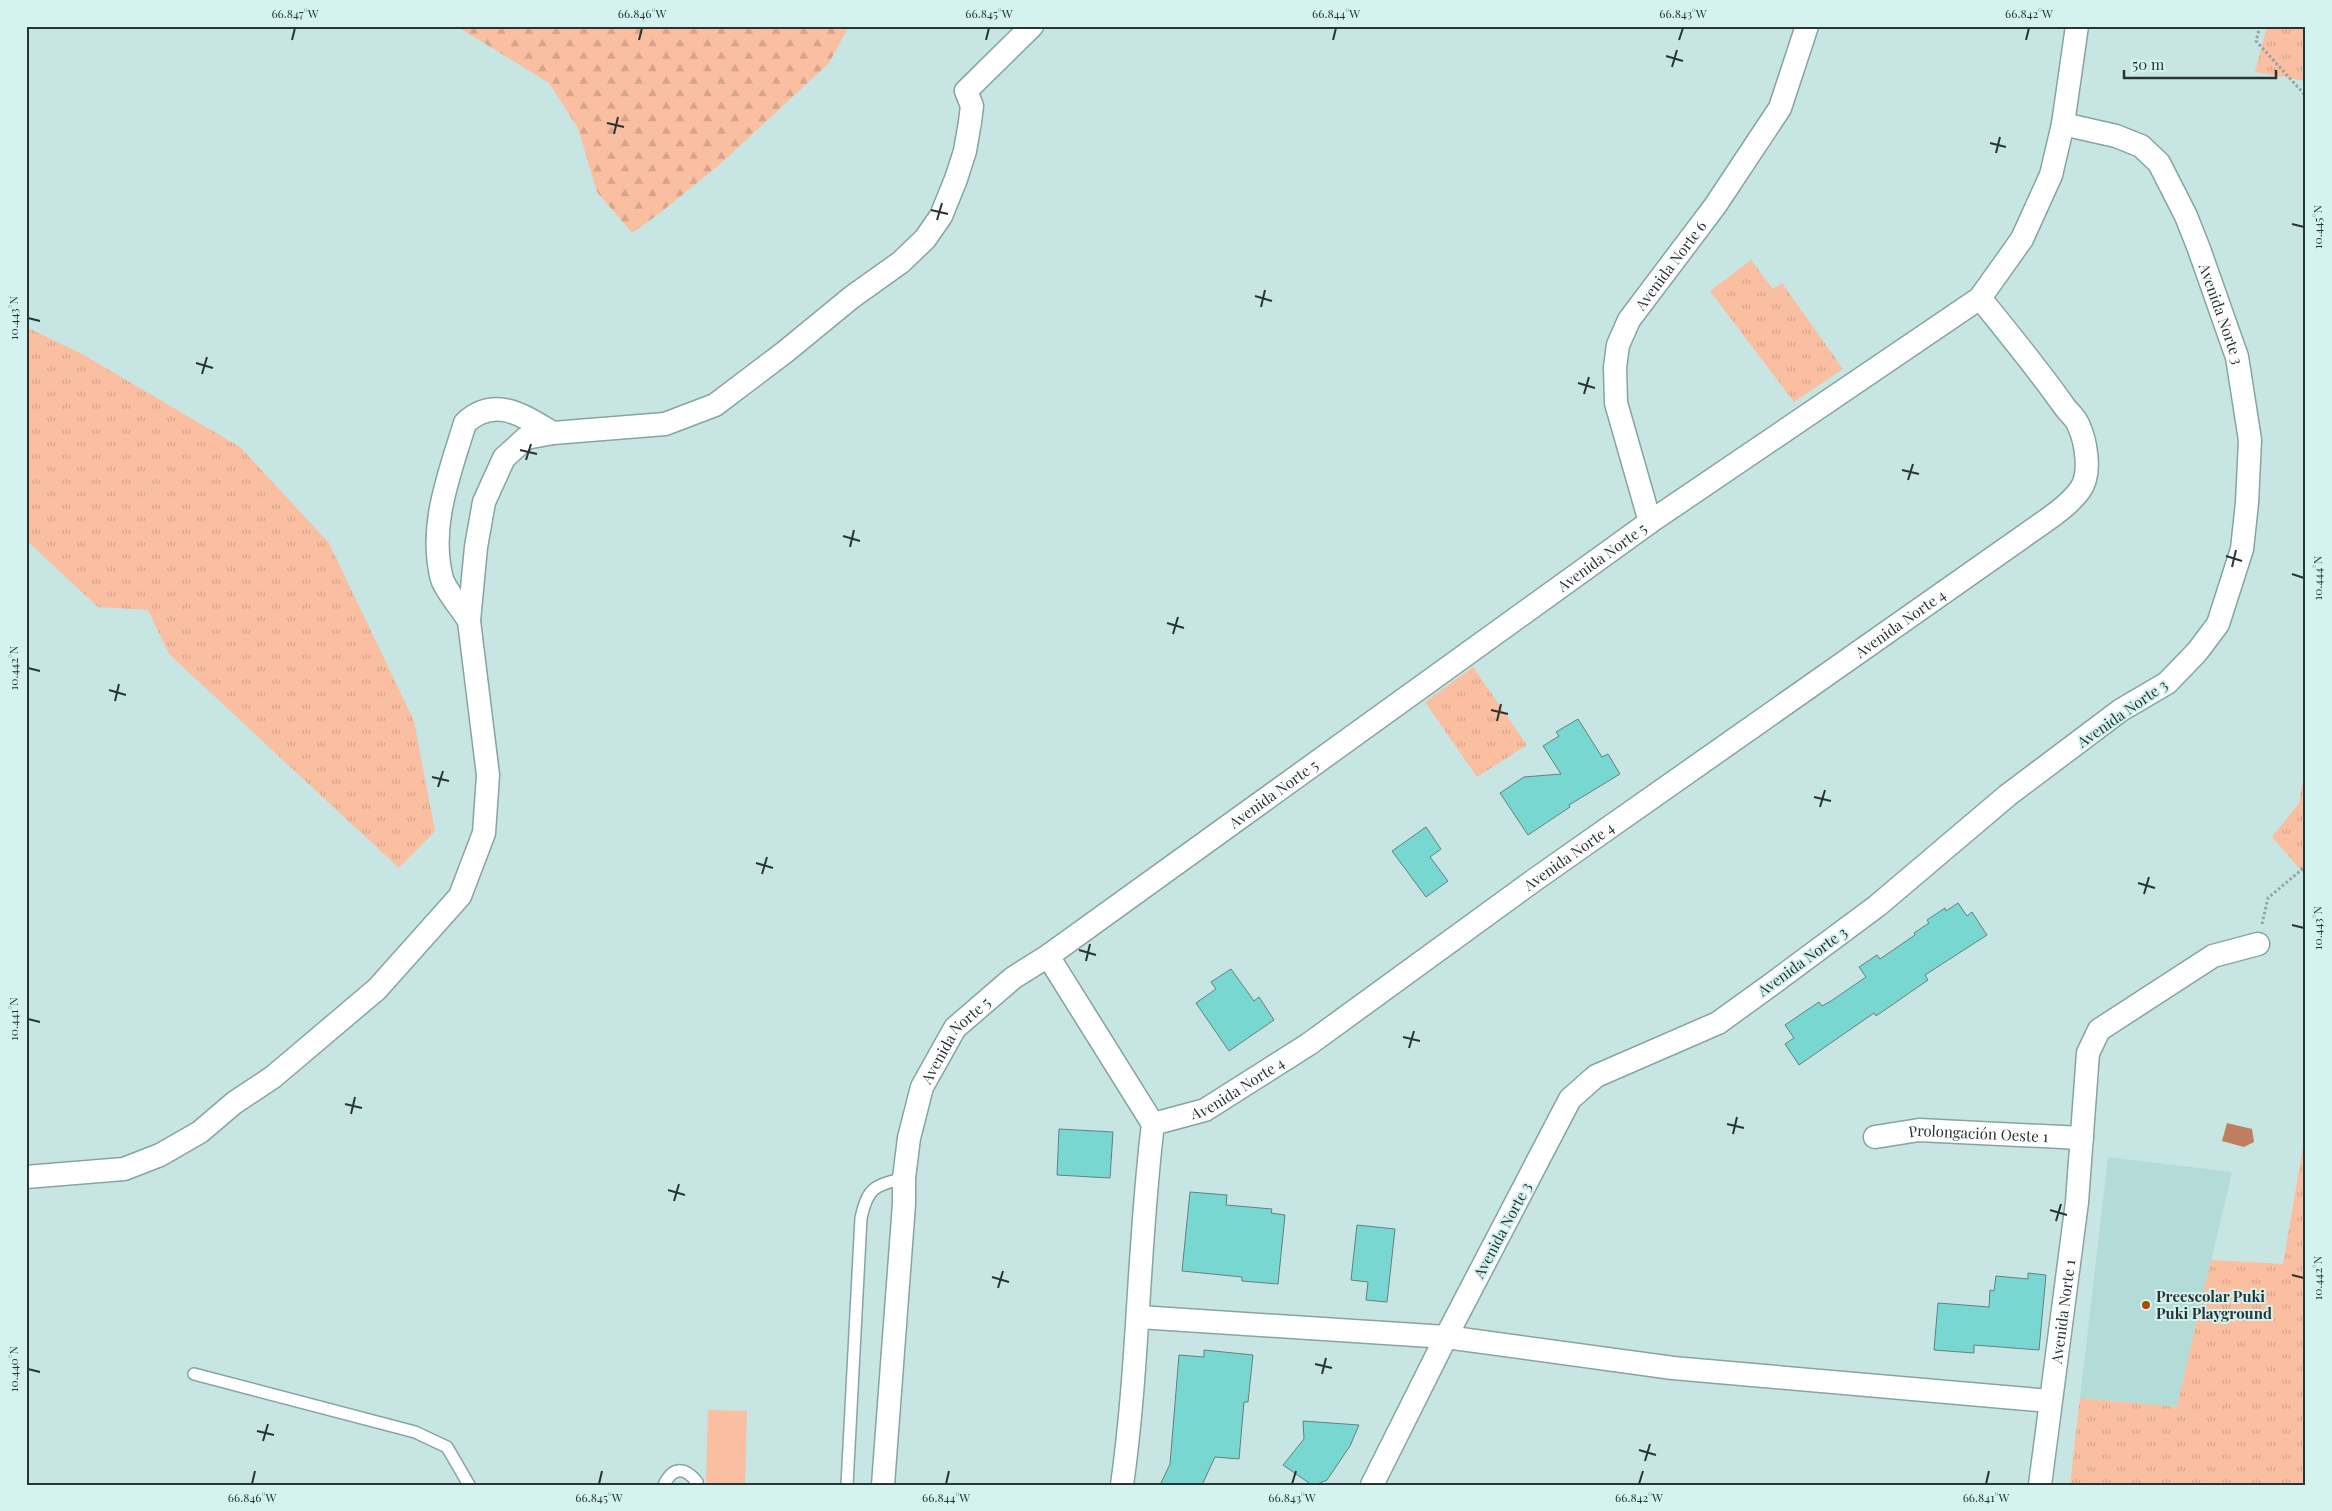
<svg xmlns="http://www.w3.org/2000/svg" width="2332" height="1511" font-family="'Playfair Display',serif">
	<style>
		.built { fill: #b3dcd8 }
		.grass { fill: url(#grass-tufts) }
		.forest { fill: url(#forest-firs) }
		.green { fill: #fabea0 }
		.water { fill: #bf7f5d }
		.building { fill: #78d8d1; stroke: #63807d }
		.lines { fill: none; stroke-linecap: round; stroke-linejoin: round }
		.service-casing { stroke: #86a4a1; stroke-width: 14 }
		.minor-casing { stroke: #86a4a1; stroke-width: 25 }
		.path { stroke: #8da5a3; stroke-width: 3; stroke-dasharray: 2.5 2.5; stroke-linecap: butt }
		.service { stroke: #fff; stroke-width: 11 }
		.minor { stroke: #fff; stroke-width: 22 }
		.ticks { fill: none; stroke: #283433; stroke-width: 2 }
		.poi-dot { fill: #ab4b00; stroke: #d4f3f0; stroke-width: 2 }
		.labels { text-anchor: middle; dominant-baseline: central; stroke-width: 4; stroke-linejoin: round; paint-order: stroke }
		.street-label { font-size: 15px; fill: #283433; stroke: #d4f3f0 }
		.poi-label { font-size: 15px; font-weight: bold; fill: #283433; stroke: #d4f3f0; text-anchor: start }
		.neatline { fill: none; stroke: #283433; stroke-width: 2 }
		.ticks-label { font-size: 12px; text-anchor: middle; fill: #283433 }
	</style>
	<defs>
		<pattern id="grass-tufts" width="24" height="20" patternUnits="userSpaceOnUse" patternTransform="scale(1.25)"><rect width="24" height="20" fill="#fabea0"/><path d="M3 7l-1-3M5 7V3M7 7l1-3M15 17l-1-3M17 17v-4M19 17l1-3" fill="none" stroke="#d6a48a"/></pattern>
		<pattern id="forest-firs" width="22" height="20" patternUnits="userSpaceOnUse" patternTransform="scale(1.25)"><rect width="22" height="20" fill="#fabea0"/><path d="M5 1l3.5 6h-7zM16 11l3.5 6h-7z" fill="#d6a48a"/></pattern>
	</defs>
	<rect width="100%" height="100%" fill="#c7e6e3"/>
	<!-- built -->
	<path class="built" d="M2108 1157 2232 1172 2177 1407 2080 1398Z"/>
	<!-- grass -->
	<path class="grass" d="M2267 26H2306V81L2255 72Z
		M1751 260 1773 289 1782 283 1843 369 1794 402 1710 291Z
		M26 327 82 354 240 447 329 543 414 721 435 831 399 868 169 654 148 610 98 607 26 540Z
		M1473 667 1527 745 1477 777 1425 702Z
		M2306 765V876L2272 837 2299 803Z
		M2306 1129V1485H2070L2080 1398 2177 1407 2211 1260 2283 1264Z"/>
	<!-- forest -->
	<path class="forest" d="M456 26H849L829 63 719 165 660 213 632 233 597 192 578 128 549 83Z"/>
	<!-- green -->
	<path class="green" d="M708 1410 747 1411 745 1485H706Z"/>
	<!-- water -->
	<path class="water" d="M2227 1123 2252 1129 2254 1142 2244 1147 2222 1141Z"/>
	<!-- building -->
	<path class="building" d="M1578 719 1602 757 1608 754 1620 774 1569 805 1570 807 1528 835 1500 793 1524 777 1561 774 1543 746 1559 736 1556 732Z
		M1426 827 1441 849 1430 857 1448 881 1426 897 1392 851Z
		M1958 903 1967 916 1972 912 1987 935 1925 975 1928 980 1876 1016 1874 1013 1799 1065 1785 1044 1794 1038 1785 1025 1819 1002 1822 1006 1831 1001 1866 977 1859 967 1877 955 1880 959 1915 935 1914 933 1929 923 1927 920 1945 908 1946 911Z
		M1231 969 1254 1001 1259 997 1274 1020 1229 1051 1196 1003 1216 989 1211 982Z
		M1059 1129 1113 1132 1110 1178 1057 1175Z
		M1190 1192 1227 1195 1226 1205 1272 1209 1271 1213 1285 1215 1278 1284 1242 1281V1277L1182 1271Z
		M1357 1225 1395 1229 1387 1302 1366 1300 1368 1282 1351 1280Z
		M2028 1273 2046 1275 2039 1350 1974 1345V1353L1934 1350 1938 1303 1989 1307 1990 1290 1994 1291 1996 1276 2028 1279Z
		M1204 1350 1253 1355 1248 1402H1244L1239 1459 1215 1457 1202 1485H1160L1170 1464 1179 1355 1204 1357Z
		M1303 1421 1359 1425 1350 1446 1327 1480 1315 1485H1312L1283 1465 1304 1439Z"/>
	<g class="lines">
		<!-- service casing -->
		<g class="service-casing">
			<path id="service" d="M194 1374 415 1432 447 1447 469 1485
				M664 1485C673 1466 685 1467 697 1482L696 1485
				M847 1485 861 1218C868 1187 874 1186 904 1178"/>
		</g>
		<!-- minor casing -->
		<g class="minor-casing">
			<g id="minor">
				<path d="M2063 124 2077 26"/>
				<path id="s1" d="M1650 522 1616 403 1615 367 1618 345 1629 320 1715 206 1780 108 1807 26"/>
				<path d="M469 621C462 609 446 591 442 579 428 526 450 473 465 423 495 395 524 416 553 433"/>
				<path d="M1048 956 1153 1124"/>
				<path id="s2" d="M1875 1137 1919 1130 2082 1138"/>
				<path d="M26 1177 124 1169 160 1155 200 1132 234 1103 273 1077 377 989 460 896 484 833 488 775 469 621 476 547 484 502 504 458 526 438 553 433 665 424 715 405 785 352 852 297 901 262 925 239 941 216 956 179 965 151 970 122 972 106 966 91 1032 26"/>
				<path d="M1139 1317 1446 1337 1673 1368 2050 1401"/>
				<path id="s3" d="M883 1485 904 1204V1178L909 1138 922 1087 955 1028 1013 978 1048 956 1650 522 1980 298 2022 239 2051 175 2063 124 2116 136 2141 146 2159 163 2186 216 2199 249 2237 357 2250 440 2247 503 2242 549 2218 624 2197 652 2167 683 2121 710 2008 795 1877 906 1772 984 1718 1023 1596 1076 1570 1099 1446 1337 1372 1485"/>
				<path id="s4" d="M1122 1485C1139 1365 1138 1244 1153 1124L1205 1110 1309 1044 1533 881 2024 536C2043 522 2066 509 2080 490 2092 474 2086 441 2078 424 2075 417 2068 412 2064 406 2038 369 2009 334 1980 298"/>
				<path id="s5" d="M2040 1485 2077 1202 2088 1053 2099 1030 2213 956 2258 944"/>
			</g>
		</g>
		<!-- path -->
		<path class="path" d="M2260 26 2256 41 2305 95
			M2262 924 2268 898 2306 866"/>
		<!-- service -->
		<use href="#service" class="service"/>
		<!-- minor -->
		<use href="#minor" class="minor"/>
	</g>
	<!-- ticks -->
	<path class="ticks" d="M292 40 295 28M639 40 642 28M986 40 989 28M1333 40 1336 28M1679 40 1683 28M2026 40 2029 28M1666 56 1683 61M1672 67 1677 50M607 123 624 127M614 134 618 117M1990 143 2006 147M1996 153 2000 137M931 210 948 214M937 220 942 203M2292 224 2304 227M1255 296 1272 301M1261 307 1265 290M28 318 40 321M196 363 213 368M202 374 207 357M1578 383 1595 388M1584 394 1589 377M520 450 537 454M526 460 531 444M1902 470 1919 474M1908 480 1913 464M843 536 860 541M850 547 854 530M2226 556 2242 561M2232 567 2236 550M2292 574 2304 578M1167 623 1184 628M1173 634 1178 617M28 668 40 671M109 690 126 695M115 701 119 684M1491 710 1508 714M1497 721 1501 704M432 777 449 781M438 787 443 771M1814 797 1831 801M1820 807 1825 790M756 863 773 868M762 874 767 857M2138 883 2155 888M2144 894 2149 877M2292 925 2304 928M1079 950 1096 955M1086 961 1090 944M28 1019 40 1022M1403 1037 1420 1041M1409 1048 1414 1031M345 1104 362 1108M351 1114 355 1097M1727 1124 1744 1128M1733 1134 1737 1117M668 1190 685 1195M674 1201 679 1184M2050 1210 2067 1215M2056 1221 2061 1204M2292 1275 2304 1278M992 1277 1009 1282M998 1288 1003 1271M1315 1364 1332 1368M28 1369 40 1372M1322 1374 1326 1358M257 1431 274 1435M263 1441 268 1424M1639 1450 1656 1455M1645 1461 1650 1444M252 1484 255 1471M599 1484 602 1471M946 1484 949 1471M1292 1484 1296 1471M1639 1484 1643 1471M1986 1484 1989 1471"/>
	<!-- markers -->
	<circle class="poi-dot" cx="2146" cy="1305" r="5"/>
	<g class="labels">
		<!-- street labels -->
		<g class="street-label">
			<text stroke="none"><textPath href="#s1" startOffset="278">Avenida Norte 6</textPath></text>
			<text stroke="none"><textPath href="#s3" startOffset="2192">Avenida Norte 3</textPath></text>
			<text stroke="none"><textPath href="#s3" startOffset="1269">Avenida Norte 5</textPath></text>
			<text stroke="none"><textPath href="#s4" startOffset="1265">Avenida Norte 4</textPath></text>
			<text transform="translate(2122 713) rotate(-35)">Avenida Norte 3</text>
			<text stroke="none"><textPath href="#s3" startOffset="864">Avenida Norte 5</textPath></text>
			<text stroke="none"><textPath href="#s4" startOffset="860">Avenida Norte 4</textPath></text>
			<text transform="translate(1802 961) rotate(-36)">Avenida Norte 3</text>
			<text stroke="none"><textPath href="#s3" startOffset="459">Avenida Norte 5</textPath></text>
			<text stroke="none"><textPath href="#s4" startOffset="455">Avenida Norte 4</textPath></text>
			<text stroke="none"><textPath href="#s2" startOffset="104">Prolongación Oeste 1</textPath></text>
			<text transform="translate(1502 1230) rotate(-62)">Avenida Norte 3</text>
			<text stroke="none"><textPath href="#s5" startOffset="175">Avenida Norte 1</textPath></text>
		</g>
		<!-- poi labels -->
		<g class="poi-label">
			<text x="2156" y="1296">Preescolar Puki<tspan x="2156" dy="17">Puki Playground</tspan></text>
		</g>
	</g>
	<!-- border -->
	<rect width="2332" height="1511" fill="none" stroke="#d4f3f0" stroke-width="55"/>
	<!-- scale -->
	<path d="M2124 70v8h152v-8" fill="none" stroke="#283433" stroke-width="2.5"/>
	<text x="2132" y="70" font-size="15" fill="#283433" stroke="#d4f3f0" stroke-width="4" paint-order="stroke">50 m</text>
	<rect x="28" y="28" width="2276" height="1456" class="neatline"/>
	<g class="ticks-label">
		<text x="295" y="18">66.847°W</text>
		<text x="642" y="18">66.846°W</text>
		<text x="989" y="18">66.845°W</text>
		<text x="1336" y="18">66.844°W</text>
		<text x="1683" y="18">66.843°W</text>
		<text x="2029" y="18">66.842°W</text>
		<text transform="translate(2318 227) rotate(-90)" y="4">10.445°N</text>
		<text transform="translate(14 318) rotate(-90)" y="4">10.443°N</text>
		<text transform="translate(2318 578) rotate(-90)" y="4">10.444°N</text>
		<text transform="translate(14 668) rotate(-90)" y="4">10.442°N</text>
		<text transform="translate(2318 928) rotate(-90)" y="4">10.443°N</text>
		<text transform="translate(14 1019) rotate(-90)" y="4">10.441°N</text>
		<text transform="translate(2318 1278) rotate(-90)" y="4">10.442°N</text>
		<text transform="translate(14 1369) rotate(-90)" y="4">10.440°N</text>
		<text x="252" y="1502">66.846°W</text>
		<text x="599" y="1502">66.845°W</text>
		<text x="946" y="1502">66.844°W</text>
		<text x="1292" y="1502">66.843°W</text>
		<text x="1639" y="1502">66.842°W</text>
		<text x="1986" y="1502">66.841°W</text>
	</g>
</svg>
